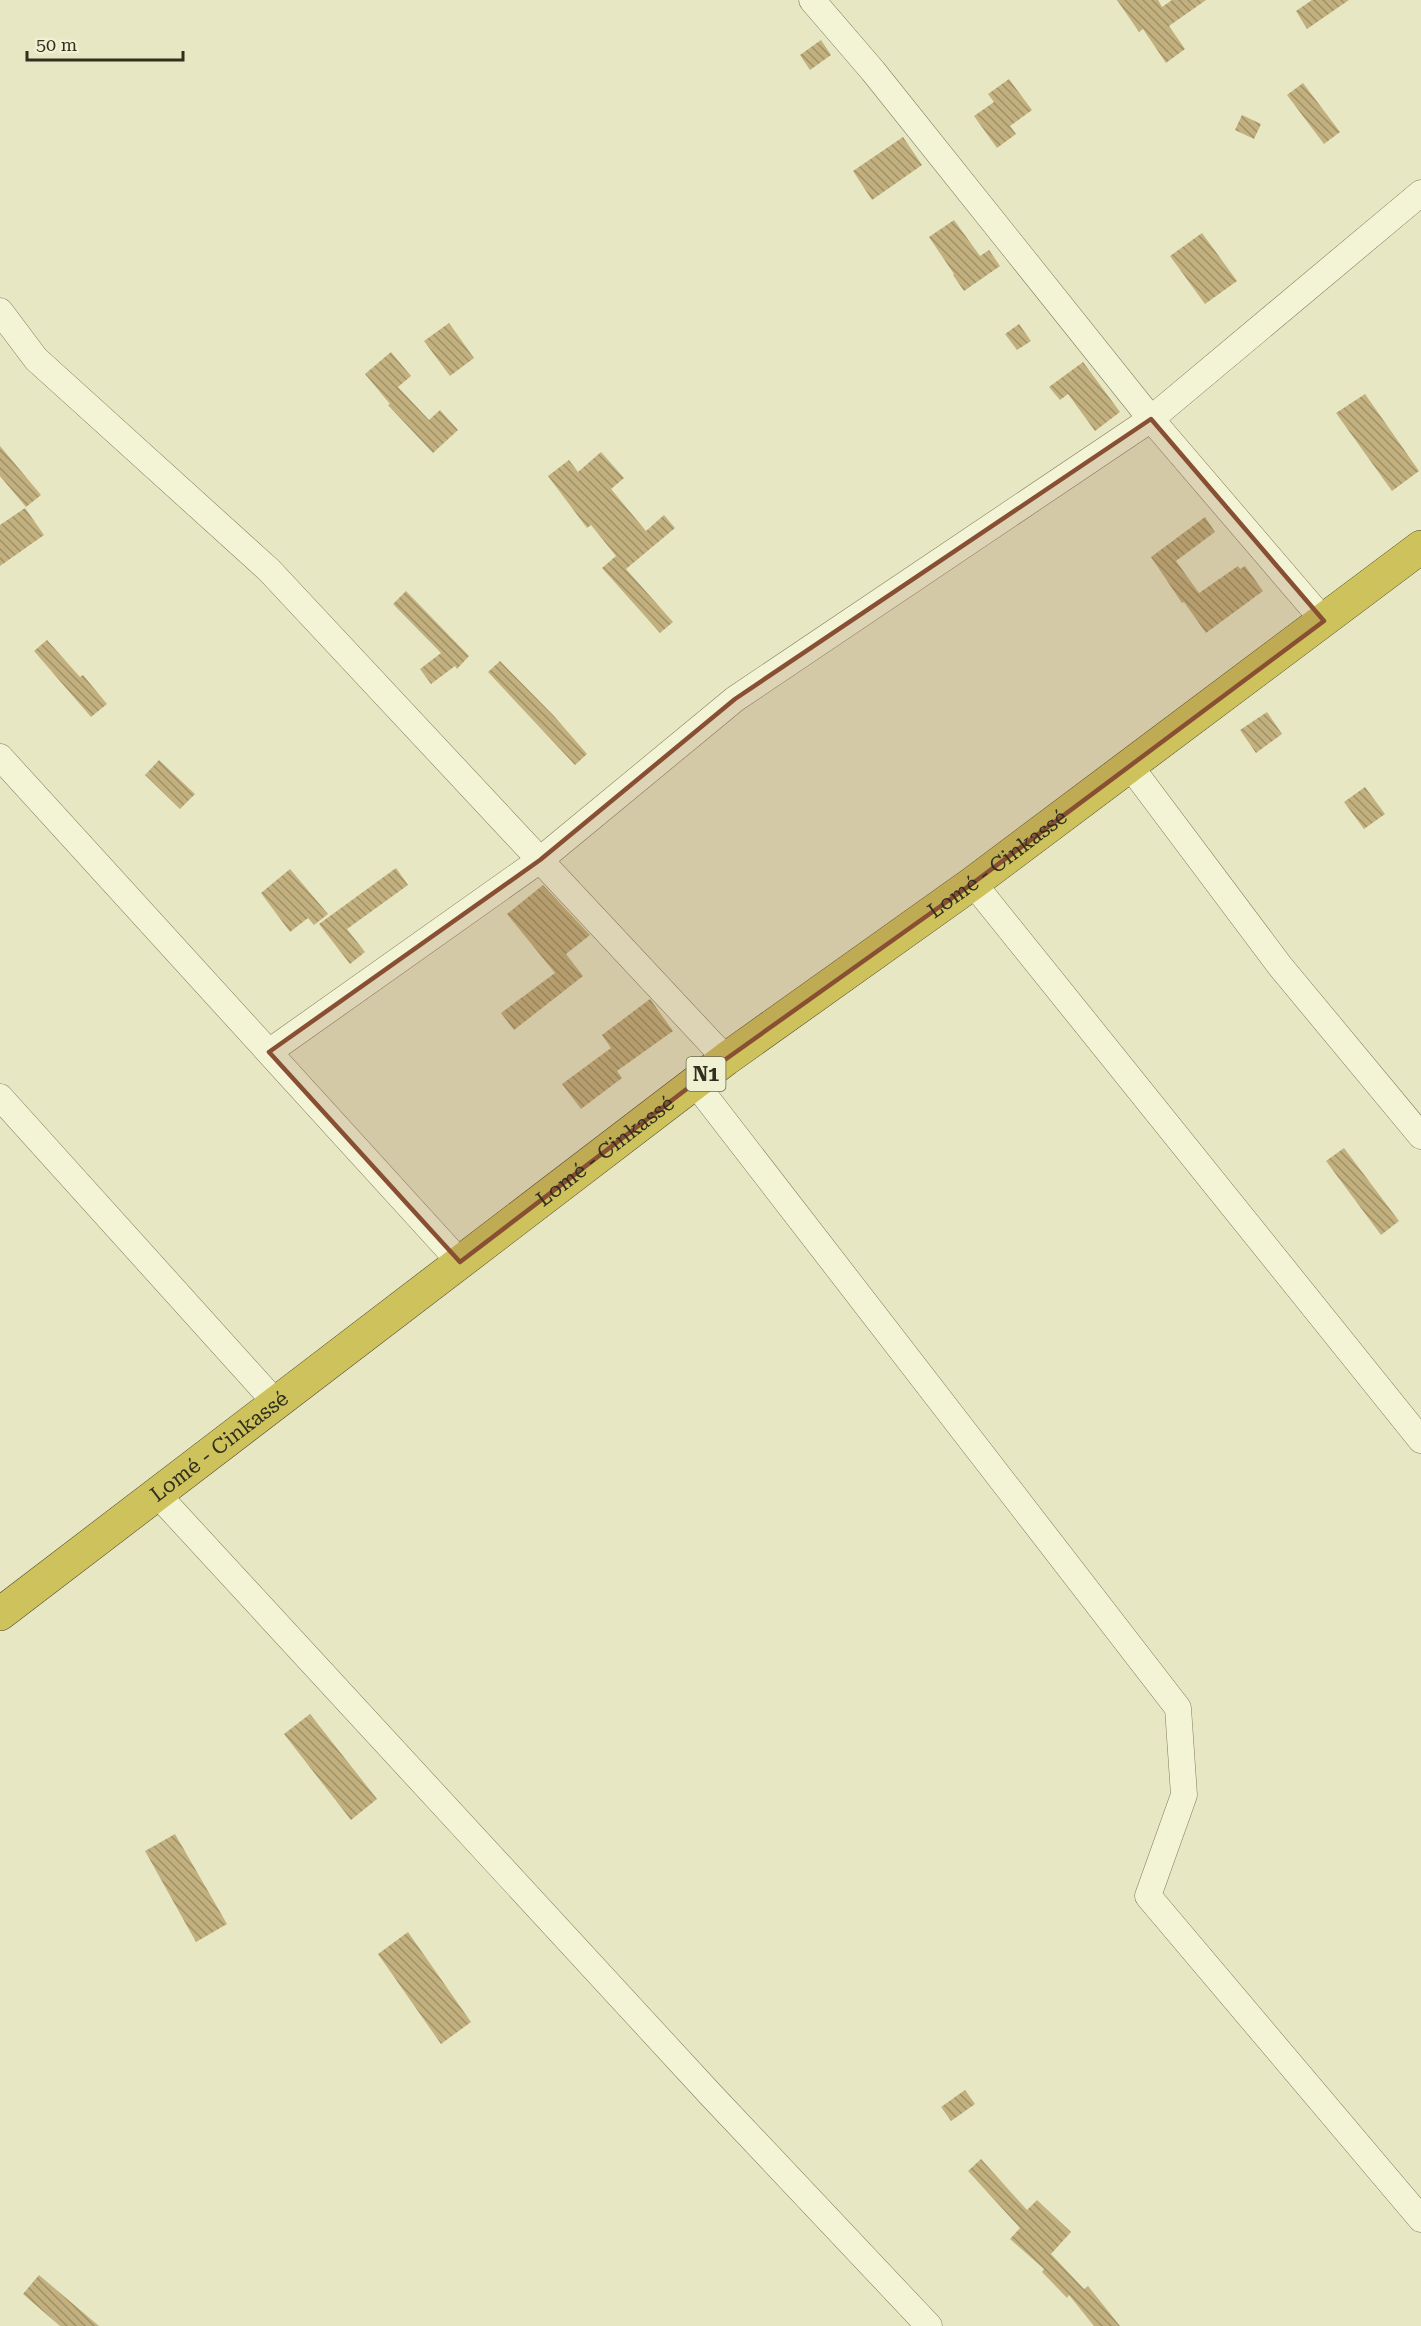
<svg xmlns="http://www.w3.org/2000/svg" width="1421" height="2326" font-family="'Roboto Serif',serif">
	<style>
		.building { fill: url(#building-back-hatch) }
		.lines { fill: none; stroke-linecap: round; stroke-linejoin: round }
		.street-casing { stroke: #817b5c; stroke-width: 27 }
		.highway-casing { stroke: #4f4830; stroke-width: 34 }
		.street { stroke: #f3f4d6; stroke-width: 26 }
		.highway { stroke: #cec25d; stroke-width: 33 }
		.marked { fill: #884f33; fill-opacity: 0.2; stroke: #884f33; stroke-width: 4.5; stroke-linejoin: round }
		.labels { text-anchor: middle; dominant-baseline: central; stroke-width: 4.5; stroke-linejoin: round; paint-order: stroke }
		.shield { fill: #eff1d2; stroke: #6b6955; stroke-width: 1.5 }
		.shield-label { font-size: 20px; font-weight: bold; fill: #322f1f }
		.street-label { font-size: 21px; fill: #322f1f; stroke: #eff1d2 }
	</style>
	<defs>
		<pattern id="building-back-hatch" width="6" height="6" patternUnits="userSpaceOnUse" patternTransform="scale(1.5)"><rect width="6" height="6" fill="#c2b17e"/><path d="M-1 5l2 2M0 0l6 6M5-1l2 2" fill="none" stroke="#9e9067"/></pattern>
	</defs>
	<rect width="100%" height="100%" fill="#e7e8c3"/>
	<!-- building -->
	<path class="building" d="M1117 0H1158L1162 7 1172 0H1206L1169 26 1185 49 1166 63 1143 29 1139 32Z
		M1312 0H1349L1307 29 1296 11Z
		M821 40 831 55 810 70 800 55Z
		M1009 79 1032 110 1010 126 1016 134 997 148 974 116 994 102 988 94Z
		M1303 83 1340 132 1324 144 1287 95Z
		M1242 115 1261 124 1254 139 1235 130Z
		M903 137 922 165 872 200 853 171Z
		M954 220 980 256 989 250 1000 266 964 291 953 275 954 274 929 237Z
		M1202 233 1237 281 1205 304 1170 256Z
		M449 323 474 358 450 376 424 341Z
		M1019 324 1031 341 1017 350 1005 334Z
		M391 352 411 376 398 387 429 420 440 410 458 430 433 453 388 405 390 404 365 374Z
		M1083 362 1120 412 1095 431 1068 394 1060 400 1049 387Z
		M1365 394 1419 471 1392 491 1336 413Z
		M0 446 41 495 26 507 0 476Z
		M601 452 624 478 611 489 646 531 664 515 675 528 626 569 673 622 660 633 602 568 616 556 591 525 587 528 548 476 569 460 578 472Z
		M25 508 44 535 0 566V525Z
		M1205 517 1215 532 1176 561 1199 593 1238 566 1240 569 1245 566 1263 591 1206 633 1184 602 1182 603 1151 557Z
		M406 591 469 656 457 669 455 666 431 684 420 669 441 653 393 604Z
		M47 640 80 677 83 675 107 704 91 717 34 651Z
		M500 661 554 716 587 754 575 765 488 672Z
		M1267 712 1282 734 1256 753 1240 730Z
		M159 760 195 794 180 809 145 775Z
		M1365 787 1385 814 1364 829 1344 802Z
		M396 868 408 885 347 929 365 952 350 964 319 924Z
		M290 869 328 914 314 925 308 918 290 932 261 893Z
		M543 885 590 935 566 954 583 976 514 1030 501 1013 555 973 507 914Z
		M650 999 673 1031 617 1071 622 1078 581 1109 562 1084 611 1048 602 1035Z
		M1344 1148 1399 1221 1381 1235 1326 1161Z
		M310 1714 377 1799 351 1820 284 1734Z
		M175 1834 227 1924 196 1942 145 1851Z
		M408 1932 471 2022 441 2044 378 1954Z
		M965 2090 975 2104 951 2121 941 2107Z
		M981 2159 1027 2210 1037 2200 1071 2232 1051 2254 1084 2289 1088 2286 1120 2326H1094L1069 2295 1067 2298 1042 2272 1044 2269 1010 2239 1020 2228 968 2171Z
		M39 2275 99 2326H60L23 2294Z"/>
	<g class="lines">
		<!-- street casing -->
		<g class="street-casing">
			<path id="street" d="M812 0 873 71 1151 419 1324 621
				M0 311 36 359 269 570 726 1059
				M0 757 460 1262
				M1130 766 1280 966 1421 1136
				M973 883 1421 1440
				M269 1052 540 860 735 699 1151 419 1421 193
				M695 1083 1178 1708 1184 1795 1148 1896 1421 2219
				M0 1097 276 1403
				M157 1494 711 2095 929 2326"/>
		</g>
		<!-- highway casing -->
		<g class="highway-casing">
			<g id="highway">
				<path id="s1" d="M0 1614 726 1059 973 883 1421 547"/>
			</g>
		</g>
		<!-- street -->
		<use href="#street" class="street"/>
		<!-- highway -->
		<use href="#highway" class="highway"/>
	</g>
	<!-- marked area -->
	<path class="marked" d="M1151 419 1324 621 973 883 726 1059 460 1262 269 1052 540 860 735 699Z"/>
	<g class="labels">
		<!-- shield labels -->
		<rect class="shield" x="686.5" y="1057" width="39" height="34" rx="4.5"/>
		<g class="shield-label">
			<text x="706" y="1074">N1</text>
		</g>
		<!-- street labels -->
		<g class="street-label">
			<text stroke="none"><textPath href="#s1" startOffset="1248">Lomé - Cinkassé</textPath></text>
			<text stroke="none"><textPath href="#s1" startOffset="762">Lomé - Cinkassé</textPath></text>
			<text stroke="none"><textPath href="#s1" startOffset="276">Lomé - Cinkassé</textPath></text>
		</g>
	</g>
	<!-- scale -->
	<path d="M27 51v9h156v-9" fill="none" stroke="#322f1f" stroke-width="3"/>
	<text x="36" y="51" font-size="18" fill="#322f1f" stroke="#eff1d2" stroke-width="4.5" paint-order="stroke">50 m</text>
</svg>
